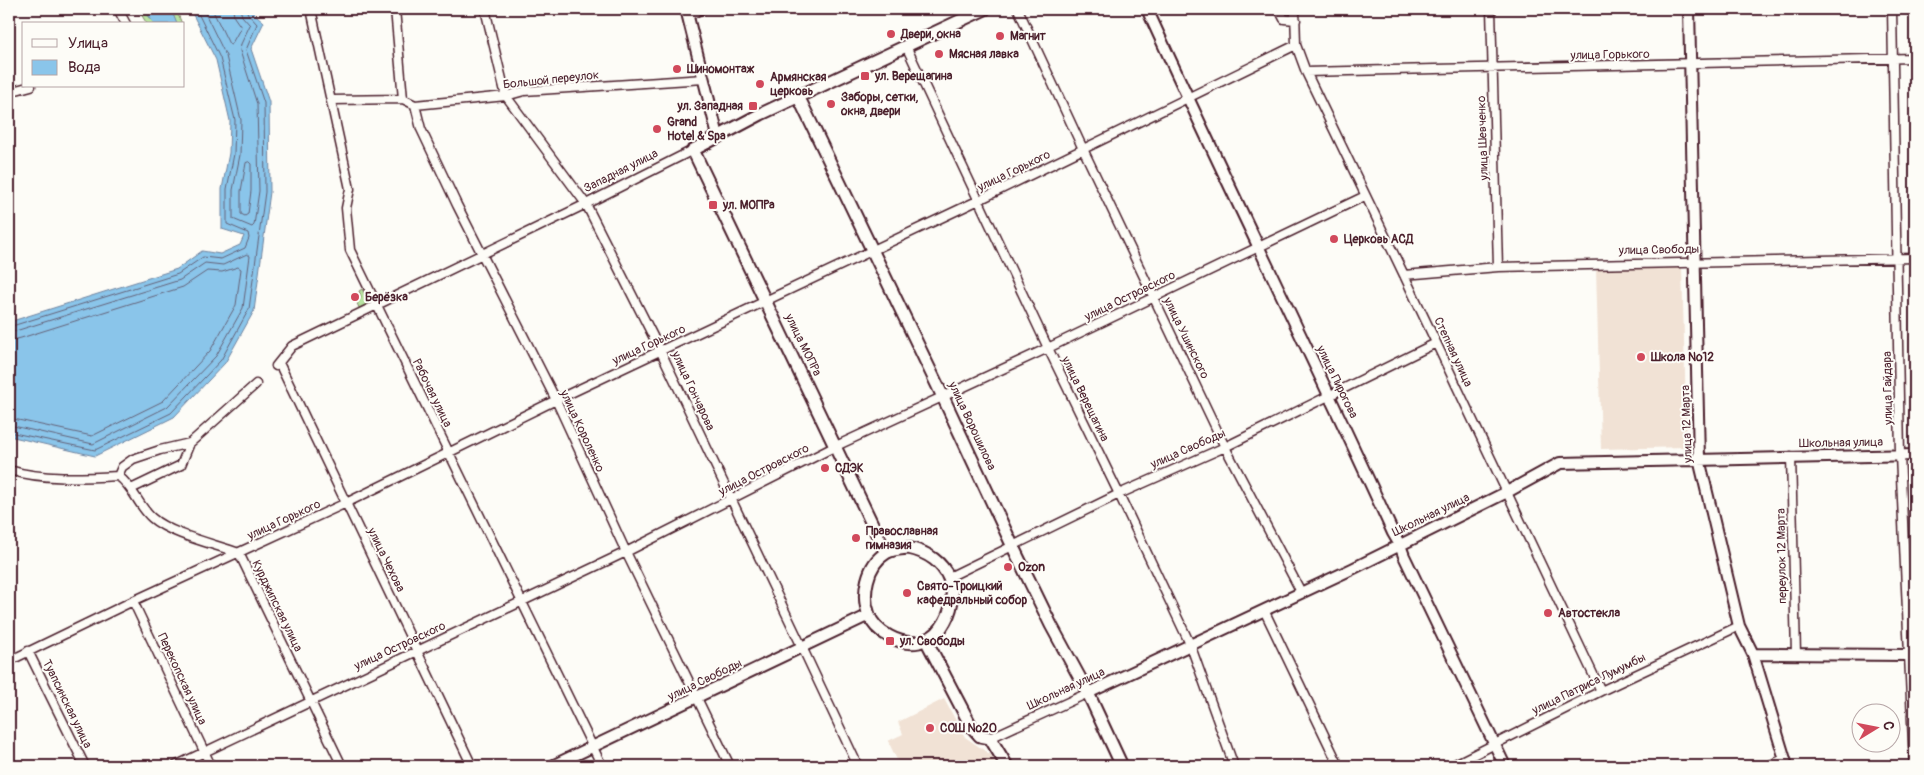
<svg xmlns="http://www.w3.org/2000/svg" width="1924" height="775" font-family="Pangolin,sans-serif">
	<style>
		.built { fill: #f1e2d5 }
		.green { fill: #b8e3a1; stroke: #818166 }
		.water { fill: #8ac5ea; stroke: #70839e }
		.lines { fill: none; stroke-linecap: round; stroke-linejoin: round }
		.shore { stroke: #646177; stroke-width: 1 }
		.minor-casing { stroke: #4a1f2b; stroke-width: 11 }
		.tertiary-casing { stroke: #4a1f2b; stroke-width: 14 }
		.secondary-casing { stroke: #4a1f2b; stroke-width: 15 }
		.minor { stroke: #fdfcf7; stroke-width: 8 }
		.tertiary { stroke: #fdfcf7; stroke-width: 10 }
		.secondary { stroke: #fdfcf7; stroke-width: 11 }
		.poi-dot { fill: #d1495b; stroke: #fdfcf7; stroke-width: 2 }
		.labels { text-anchor: middle; dominant-baseline: central; stroke-width: 4; stroke-linejoin: round; paint-order: stroke }
		.poi-label { font-size: 12px; font-weight: bold; fill: #4a1f2b; stroke: #fdfcf7; text-anchor: start }
		.street-label { font-size: 12px; fill: #4a1f2b; stroke: #fdfcf7 }
	</style>
	<rect width="100%" height="100%" fill="#fdfcf7"/>
	<filter id="ink" filterUnits="userSpaceOnUse"><feTurbulence type="fractalNoise" baseFrequency=".02" numOctaves="2"/><feDisplacementMap in="SourceGraphic" scale="10" xChannelSelector="R" yChannelSelector="G"/><feConvolveMatrix kernelMatrix="1 2 1 2 8 2 1 2 1" color-interpolation-filters="sRGB"/></filter>
	<g filter="url(#ink)">
		<!-- built -->
		<path class="built" d="M1682 266 1687 447 1601 449 1596 268Z
			M944 699 965 737 991 755 997 766H900L888 741 903 734 898 722Z"/>
		<!-- green -->
		<path class="green" d="M138 9H176L182 24H147Z
			M362 289 369 303 359 308 357 303 361 297 359 291Z"/>
		<!-- water -->
		<path class="water" d="M144 9H171L177 24H154Z
			M190 9H249L264 22 251 49 269 102 270 192 254 311 225 363 174 417 95 456 9 436V322L177 269 202 251 220 254 240 245 244 236 222 229V189L229 153 230 121 216 60Z"/>
		<g class="lines">
			<!-- shore -->
			<path class="shore" d="M203 9 226 56 241 120 240 155 233 190V219L252 227 254 225 259 191 257 104 240 51 241 44 250 25 242 16 240 9
				M212 9 229 44 231 45 241 27 234 17 233 9
				M249 162 251 164V191L248 214 245 216 241 214V191L246 163Z
				M9 327 178 274 203 257 221 259 245 248 249 238 248 233 227 224V189L234 154 235 120 220 58 196 9
				M9 333 180 280 205 263 223 265 247 254 250 256 243 308 216 356 167 407 93 444 9 425
				M9 341 21 338 183 287 207 271 222 272 238 267 241 269 236 305 210 351 163 401 92 436 9 418
				M9 432 95 450 171 413 221 360 249 309 265 192 264 103 246 50 257 24 248 14 246 9"/>
			<!-- minor casing -->
			<g class="minor-casing">
				<path id="minor" d="M118 9 126 24
					M311 9 350 189 346 208 350 250 602 766
					M395 9 403 99
					M485 9 506 96 586 204 661 352 802 647 858 766
					M1018 9 1083 149 1225 447 1301 592
					M1279 9 1284 19 1296 20
					M1295 9 1296 45 1306 72 1404 275 1601 691
					M1491 9 1498 267
					M1892 9 1900 455 1914 766
					M688 16 702 9
					M906 46 1048 348 1119 494 1190 644 1234 766
					M1306 72 1915 58
					M9 92 31 86
					M332 100 403 99 415 105 506 96 524 91 704 79
					M415 105 421 129 457 205 556 400 626 552 730 766
					M1404 275 1498 267 1915 258
					M279 363 472 766
					M276 366 292 346 586 204 693 150
					M1791 456 1796 654
					M9 470C42 480 83 478 118 476 133 486 138 506 152 518 170 534 214 544 239 553L342 766
					M118 476 122 467 133 459 160 450 190 443 256 384
					M131 489 181 465 190 443
					M949 577 1119 494 1225 447 1436 343
					M133 601 211 766
					M1264 610 1339 766
					M28 651 85 766
					M9 661 133 601 346 503 556 400 979 200 1296 45
					M990 738 1088 693
					M175 766 626 552 836 446 1048 348 1365 196
					M1451 766 1601 691 1739 626
					M1768 766 1784 759"/>
			</g>
			<!-- tertiary casing -->
			<g class="tertiary-casing">
				<path id="tertiary" d="M686 9 718 136
					M1147 9C1227 185 1313 357 1393 533L1400 545 1404 556 1505 766
					M1689 9 1699 459 1739 626 1753 654 1787 766
					M1753 654 1908 655
					M1088 693 1352 569 1507 492 1560 463 1915 455
					M552 766 869 615"/>
			</g>
			<!-- secondary casing -->
			<g class="secondary-casing">
				<path id="secondary" d="M798 96 943 397 1013 547 1051 625 1088 693 1122 766
					M908 548C949 556 965 594 941 628 936 636 927 640 919 642 900 646 875 632 869 615 861 595 867 564 886 553 892 549 900 549 908 548Z
					M886 553 693 150 761 114 985 9
					M926 640 971 726 980 736 990 738 1007 766"/>
			</g>
			<!-- minor -->
			<use href="#minor" class="minor"/>
			<!-- tertiary -->
			<use href="#tertiary" class="tertiary"/>
			<!-- secondary -->
			<use href="#secondary" class="secondary"/>
		</g>
	</g>
	<!-- markers -->
	<g class="poi-dot">
		<circle cx="891" cy="34" r="5"/>
		<circle cx="1000" cy="36" r="5"/>
		<circle cx="939" cy="54" r="5"/>
		<circle cx="677" cy="69" r="5"/>
		<rect x="860" y="71" width="10" height="10" rx="2.5"/>
		<circle cx="760" cy="84" r="5"/>
		<circle cx="831" cy="104" r="5"/>
		<rect x="748" y="101" width="10" height="10" rx="2.5"/>
		<circle cx="657" cy="129" r="5"/>
		<rect x="708" y="200" width="10" height="10" rx="2.5"/>
		<circle cx="1334" cy="239" r="5"/>
		<circle cx="355" cy="297" r="5"/>
		<circle cx="1641" cy="357" r="5"/>
		<circle cx="825" cy="468" r="5"/>
		<circle cx="856" cy="538" r="5"/>
		<circle cx="1008" cy="567" r="5"/>
		<circle cx="907" cy="593" r="5"/>
		<circle cx="1548" cy="613" r="5"/>
		<rect x="885" y="636" width="10" height="10" rx="2.5"/>
		<circle cx="930" cy="728" r="5"/>
	</g>
	<g class="labels">
		<!-- poi labels -->
		<g class="poi-label">
			<text x="901" y="34">Двери, окна</text>
			<text x="1010" y="36">Магнит</text>
			<text x="949" y="54">Мясная лавка</text>
			<text x="687" y="69">Шиномонтаж</text>
			<text x="875" y="76">ул. Верещагина</text>
			<text x="770" y="77">Армянская<tspan x="770" dy="14">церковь</tspan></text>
			<text x="841" y="97">Заборы, сетки,<tspan x="841" dy="14">окна, двери</tspan></text>
			<text x="743" y="106" text-anchor="end">ул. Западная</text>
			<text x="667" y="122">Grand<tspan x="667" dy="14">Hotel &amp; Spa</tspan></text>
			<text x="723" y="205">ул. МОПРа</text>
			<text x="1344" y="239">Церковь АСД</text>
			<text x="365" y="297">Берёзка</text>
			<text x="1651" y="357">Школа №12</text>
			<text x="835" y="468">СДЭК</text>
			<text x="866" y="531">Православная<tspan x="866" dy="14">гимназия</tspan></text>
			<text x="1018" y="567">Ozon</text>
			<text x="917" y="586">Свято-Троицкий<tspan x="917" dy="14">кафедральный собор</tspan></text>
			<text x="1558" y="613">Автостекла</text>
			<text x="900" y="641">ул. Свободы</text>
			<text x="940" y="728">СОШ №20</text>
		</g>
		<!-- street labels -->
		<g class="street-label">
			<text transform="translate(1610 55) rotate(-1)">улица Горького</text>
			<text transform="translate(551 80) rotate(-6)">Большой переулок</text>
			<text transform="translate(1483 138) rotate(-92)">улица Шевченко</text>
			<text transform="translate(621 171) rotate(-27)">Западная улица</text>
			<text transform="translate(1014 171) rotate(-26)">улица Горького</text>
			<text transform="translate(1659 250) rotate(-1)">улица Свободы</text>
			<text transform="translate(1130 296) rotate(-26)">улица Островского</text>
			<text transform="translate(1186 338) rotate(64)">улица Ушинского</text>
			<text transform="translate(649 345) rotate(-25)">улица Горького</text>
			<text transform="translate(803 345) rotate(64)">улица МОПРа</text>
			<text transform="translate(1453 352) rotate(65)">Степная улица</text>
			<text transform="translate(1337 382) rotate(64)">улица Пирогова</text>
			<text transform="translate(1888 388) rotate(-91)">улица Гайдара</text>
			<text transform="translate(693 391) rotate(65)">улица Гончарова</text>
			<text transform="translate(432 393) rotate(64)">Рабочая улица</text>
			<text transform="translate(1085 399) rotate(64)">улица Верещагина</text>
			<text transform="translate(1687 424) rotate(-92)">улица 12 Марта</text>
			<text transform="translate(972 426) rotate(65)">улица Ворошилова</text>
			<text transform="translate(582 431) rotate(65)">улица Короленко</text>
			<text transform="translate(1841 443) rotate(-1)">Школьная улица</text>
			<text transform="translate(1188 449) rotate(-24)">улица Свободы</text>
			<text transform="translate(764 470) rotate(-27)">улица Островского</text>
			<text transform="translate(1431 515) rotate(-26)">Школьная улица</text>
			<text transform="translate(284 520) rotate(-25)">улица Горького</text>
			<text transform="translate(1782 556) rotate(-91)">переулок 12 Марта</text>
			<text transform="translate(386 560) rotate(64)">улица Чехова</text>
			<text transform="translate(277 606) rotate(64)">Курджипская улица</text>
			<text transform="translate(400 646) rotate(-25)">улица Островского</text>
			<text transform="translate(182 679) rotate(65)">Перекопская улица</text>
			<text transform="translate(705 680) rotate(-26)">улица Свободы</text>
			<text transform="translate(1589 684) rotate(-26)">улица Патриса Лумумбы</text>
			<text transform="translate(1066 689) rotate(-25)">Школьная улица</text>
			<text transform="translate(67 704) rotate(64)">Туапсинская улица</text>
		</g>
	</g>
	<!-- margin -->
	<rect width="1924" height="775" fill="none" stroke="#fdfcf7" stroke-width="30"/>
	<rect x="15" y="15" width="1894" height="745" fill="none" stroke="#4a1f2b" stroke-width="2" filter="url(#ink)"/>
	<!-- legend -->
	<rect x="22" y="22" width="162" height="65" fill="#fdfcf7" stroke="#b5a4a5"/>
	<rect x="32" y="39" width="25" height="8" fill="#fdfcf7" stroke="#b5a4a5"/>
	<text x="68" y="48" font-size="15" fill="#4a1f2b">Улица</text>
	<rect x="32" y="60" width="25" height="15" fill="#8ac5ea" stroke="#b5a4a5"/>
	<text x="68" y="72" font-size="15" fill="#4a1f2b">Вода</text>
	<!-- north arrow -->
	<g transform="translate(1876 728) rotate(80)"><circle r="24" fill="#fdfcf7" stroke="#b5a4a5"/>
	<path d="M0-4L9 19L0 12L-9 19Z" fill="#d1495b"/>
	<text y="-8" font-size="14" font-weight="bold" text-anchor="middle" fill="#4a1f2b">С</text>
	</g>
</svg>
